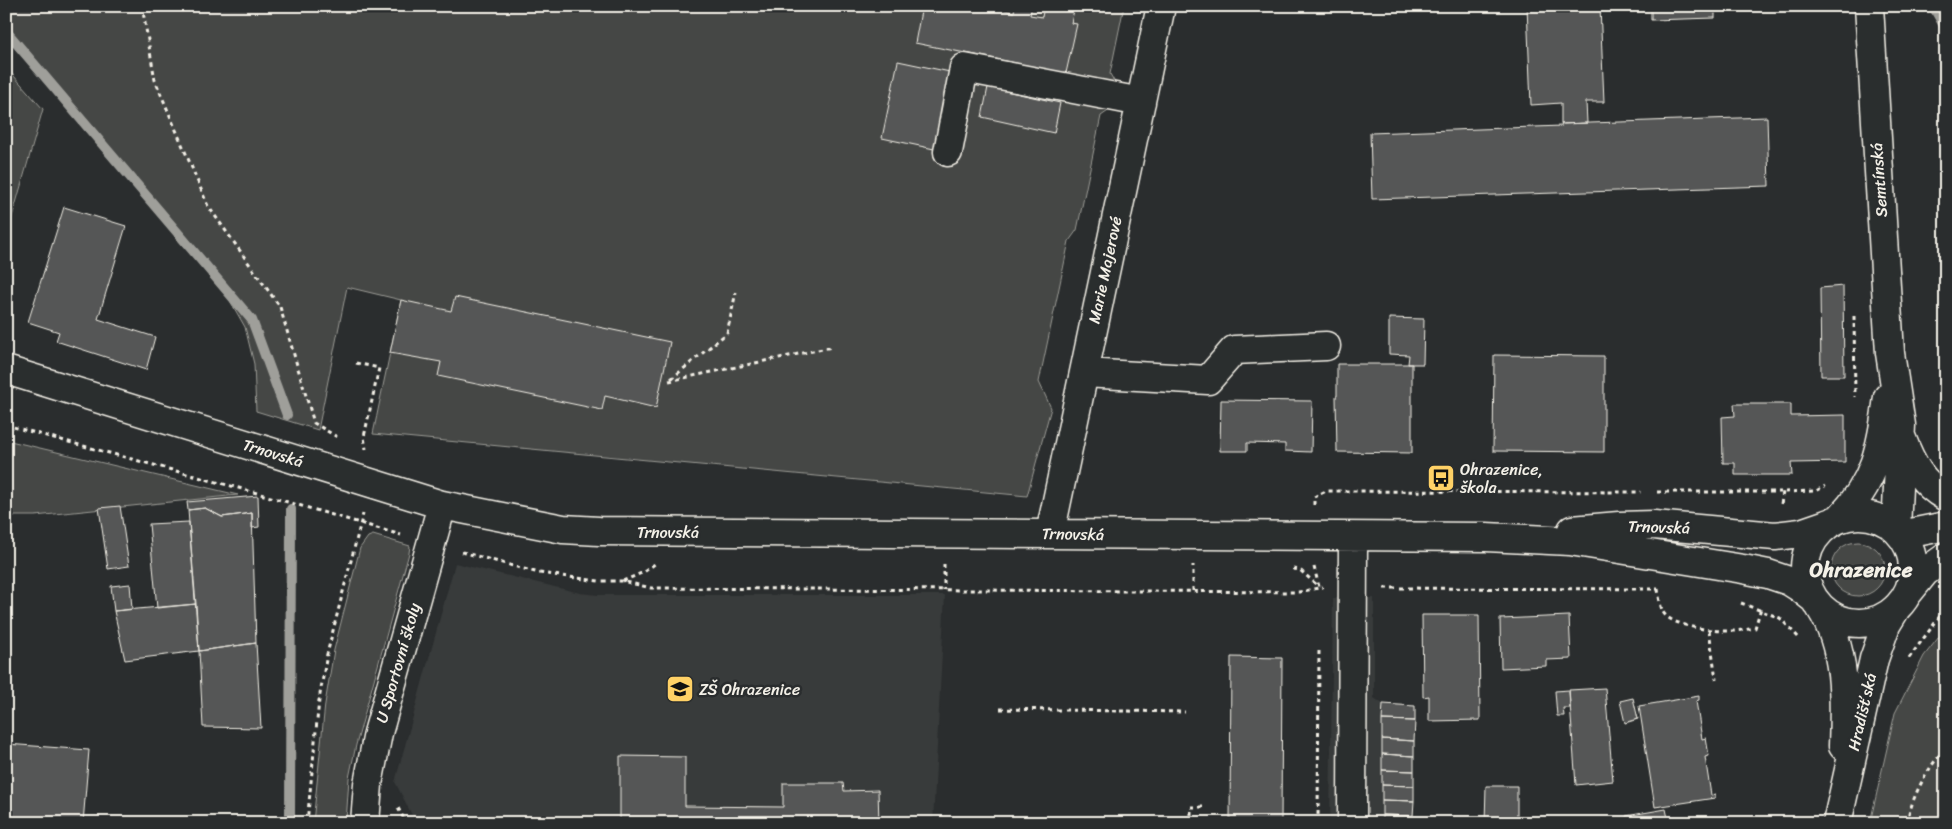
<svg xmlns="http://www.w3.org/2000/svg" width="1952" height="829" font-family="Sriracha,sans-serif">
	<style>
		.built { fill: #373a3a }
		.green { fill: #444645; stroke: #9c9c96 }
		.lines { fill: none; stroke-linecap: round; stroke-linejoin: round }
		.stream { stroke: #9f9f9a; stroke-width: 10 }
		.building { fill: #555756; stroke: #f4f1e8 }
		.minor-casing { stroke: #f4f1e8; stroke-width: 31 }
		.path { stroke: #f4f1e8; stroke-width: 3; stroke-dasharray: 4 4; stroke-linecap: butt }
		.minor { stroke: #2a2d2e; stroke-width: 28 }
		.labels { text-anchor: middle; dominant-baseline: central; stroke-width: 5; stroke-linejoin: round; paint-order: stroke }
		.street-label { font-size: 16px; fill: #f4f1e8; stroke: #2a2d2e }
		.poi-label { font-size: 16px; fill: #f4f1e8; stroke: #2a2d2e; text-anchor: start }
		.district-label { font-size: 21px; font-weight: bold; fill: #f4f1e8; stroke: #2a2d2e }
	</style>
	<rect width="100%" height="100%" fill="#2a2d2e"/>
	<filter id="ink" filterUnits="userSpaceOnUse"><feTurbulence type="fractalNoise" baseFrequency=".02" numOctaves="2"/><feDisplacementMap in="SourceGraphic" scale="10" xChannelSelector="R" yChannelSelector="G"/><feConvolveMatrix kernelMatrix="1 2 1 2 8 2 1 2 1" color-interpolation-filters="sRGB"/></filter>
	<g filter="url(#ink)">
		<!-- built -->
		<path class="built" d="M455 563 580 593 598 595H945L933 823H416L395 782Z
			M1333 598H1374V698L1383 704 1415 706 1414 823H1330Z"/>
		<!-- green -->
		<path class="green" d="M6 6H1124L1110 74 1118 88 1114 107 1101 116 1077 230 1069 241 1039 382 1051 408 1027 496 373 434 401 300 347 287 318 430 256 411 254 364 245 327 221 285 6 38Z
			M6 67 43 109 6 238Z
			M6 440 238 495 35 516H6Z
			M373 535 410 546 409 553 356 745 349 778 346 823H313L325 704 334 650 360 548 368 537Z
			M1831 569a27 27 0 1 1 54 0a27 27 0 1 1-54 0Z
			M1946 628V823H1870L1895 713 1924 656Z"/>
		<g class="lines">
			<!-- stream -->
			<path class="stream" d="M1933 6 1946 29
				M6 31 252 320 287 415
				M290 823 291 509"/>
		</g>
		<!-- building -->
		<path class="building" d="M922 6H986L1014 12 1015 6H1032L1030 15 1042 17 1044 6H1075L1071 23 1077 24 1066 73 915 43Z
			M1527 6H1600L1604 102H1586L1587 123 1561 124V103L1531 105Z
			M1651 6H1715V18L1651 20Z
			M898 61 950 72 934 149 882 138Z
			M988 87 1060 103 1054 133 982 117Z
			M1767 117 1769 186 1372 199 1370 133 1562 126 1561 124Z
			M64 207 126 226 98 319 155 337 146 370 56 341 59 332 28 322Z
			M1843 286 1844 376H1821L1820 288Z
			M455 297 670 342 656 408 605 396 602 410 438 376 441 362 390 353 401 300 451 311Z
			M1389 318 1424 319 1423 364H1408L1409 355 1389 354Z
			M1494 355 1604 356V452L1493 451Z
			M1337 364H1412V453L1337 452 1336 396H1337Z
			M1221 400 1312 401 1311 452 1285 451V444L1247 443V451H1220Z
			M1734 404H1791V416L1845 415V462L1791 463 1792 475H1735V463H1723L1722 417 1735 416Z
			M258 496 259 527 252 528V513L222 517 205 508 188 510 187 502Z
			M120 506 129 566 108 569 99 508Z
			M205 508 222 517 252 513 256 643 199 651 188 510Z
			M189 522 196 604 157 608 149 524Z
			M130 584 132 609 114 611 111 586Z
			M196 604 199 651 125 660 114 611Z
			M1422 615H1479L1480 720 1429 721V696L1423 697Z
			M1569 616 1571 659 1546 660V666L1501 668 1500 619Z
			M256 643 261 728 203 727 199 651Z
			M1231 657 1282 658 1281 823H1230Z
			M1605 688 1613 781 1576 785 1569 690Z
			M1569 690 1570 708H1563L1564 716H1557L1555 691Z
			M1699 696V700L1696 701 1702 739 1706 738 1709 756 1705 757 1711 795 1715 794V798L1655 807 1639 706Z
			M1633 698 1638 719 1625 723 1620 701Z
			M1383 704 1415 706V721L1382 720Z
			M1382 720 1415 721 1414 741 1382 739Z
			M1382 739 1414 741V756L1382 754Z
			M6 744 89 750 83 823H6Z
			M1382 754 1414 756V771L1382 770Z
			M620 756 685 757V806L783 807V783H843L844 791 878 790 879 823H620Z
			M1382 770 1414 771V786L1382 785Z
			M1382 785 1414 786V801L1382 800Z
			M1486 786H1517V823H1485Z
			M1382 800 1414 801 1413 816 1382 815Z
			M1666 809 1669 823H1627L1626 816Z
			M1382 815 1413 816V823H1382Z"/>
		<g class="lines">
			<!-- minor casing -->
			<g class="minor-casing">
				<path id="minor" d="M1869 6 1890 353 1901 425 1896 529
					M948 152 964 68 1141 102
					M6 370 442 505 563 529 599 531 1486 537 1570 541 1743 569 1768 574 1789 581 1800 588 1814 599
					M1084 373 1208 380 1234 350 1326 346
					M1902 439C1911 463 1922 484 1946 497
					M1805 569a54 54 0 1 1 108 0a54 54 0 1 1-108 0Z
					M1840 518C1875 482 1882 446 1888 397
					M1572 530 1619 526 1654 525 1775 536 1801 533 1830 523
					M1050 534 1161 6
					M1901 535 1946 526
					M1908 593 1925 572 1946 557
					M1820 607C1846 647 1845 700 1843 746
					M365 823 368 784 378 733 442 505
					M1352 823 1353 537
					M1837 823 1874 659 1886 625 1897 607"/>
			</g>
			<!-- path -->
			<path class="path" d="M142 6 155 80 208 206 280 307 314 423 337 437
				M1854 316 1855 397
				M356 363 379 368 364 437 366 449
				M671 379 727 333 736 292
				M669 381 832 347
				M6 425 257 493 401 535
				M1657 492H1783L1816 491 1825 486
				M1781 504 1783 492
				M1314 505V497L1326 491 1641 492
				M462 552 539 573 599 581H622L651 588 1299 592 1323 587
				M944 564V590
				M1314 567 1319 587
				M1293 569 1300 570 1318 586
				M623 581 644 572 656 563
				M1384 588 1658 589
				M1658 589C1659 596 1660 606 1663 612 1671 627 1717 632 1732 631 1740 631 1748 629 1755 628L1761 608
				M1193 591V565
				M1741 603 1780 618 1800 639
				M1709 630 1716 679
				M1909 658 1946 608
				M1000 709 1185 712
				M398 808 406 823
				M967 819 1135 823
				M307 823 319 700 327 654 363 514
				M1191 823V807H1206
				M1318 823 1319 648
				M1907 823C1912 795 1928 768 1946 747"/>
			<!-- minor -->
			<use href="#minor" class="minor"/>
		</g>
	</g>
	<!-- icons -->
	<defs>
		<g id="bus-square" transform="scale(1.4375)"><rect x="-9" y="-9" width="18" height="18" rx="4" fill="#ffd166" stroke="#2a2d2e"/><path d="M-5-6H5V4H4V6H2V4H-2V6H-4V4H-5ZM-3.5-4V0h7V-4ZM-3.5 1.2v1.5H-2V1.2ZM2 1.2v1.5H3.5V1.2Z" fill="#111"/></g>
		<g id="school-square" transform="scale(1.4375)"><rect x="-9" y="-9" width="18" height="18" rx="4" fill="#ffd166" stroke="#2a2d2e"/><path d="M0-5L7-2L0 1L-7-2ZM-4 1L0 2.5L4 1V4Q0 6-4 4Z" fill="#111"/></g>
	</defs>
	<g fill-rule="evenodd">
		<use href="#bus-square" x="1441" y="478"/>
		<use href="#school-square" x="680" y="689"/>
	</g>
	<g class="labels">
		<!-- street labels -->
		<g class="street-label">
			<text transform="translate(1879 180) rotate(-94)">Semtínská</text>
			<text transform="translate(1105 270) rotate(-78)">Marie Majerové</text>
			<text transform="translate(273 453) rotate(17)">Trnovská</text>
			<text transform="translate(1659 527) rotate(2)">Trnovská</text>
			<text x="668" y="532">Trnovská</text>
			<text transform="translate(1073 534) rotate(1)">Trnovská</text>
			<text transform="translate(398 663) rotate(-74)">U Sportovní školy</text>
			<text transform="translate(1862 712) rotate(-77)">Hradišťská</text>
		</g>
		<!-- poi labels -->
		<g class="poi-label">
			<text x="1460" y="469">Ohrazenice,<tspan x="1460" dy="18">škola</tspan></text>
			<text x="699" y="689">ZŠ Ohrazenice</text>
		</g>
		<!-- district labels -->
		<g class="district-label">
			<text x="1861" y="570">Ohrazenice</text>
		</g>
	</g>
	<!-- margin -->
	<rect width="1952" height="829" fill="none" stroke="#2a2d2e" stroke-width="25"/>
	<rect x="12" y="12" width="1927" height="804" fill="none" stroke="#f4f1e8" stroke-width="2" filter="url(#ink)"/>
</svg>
